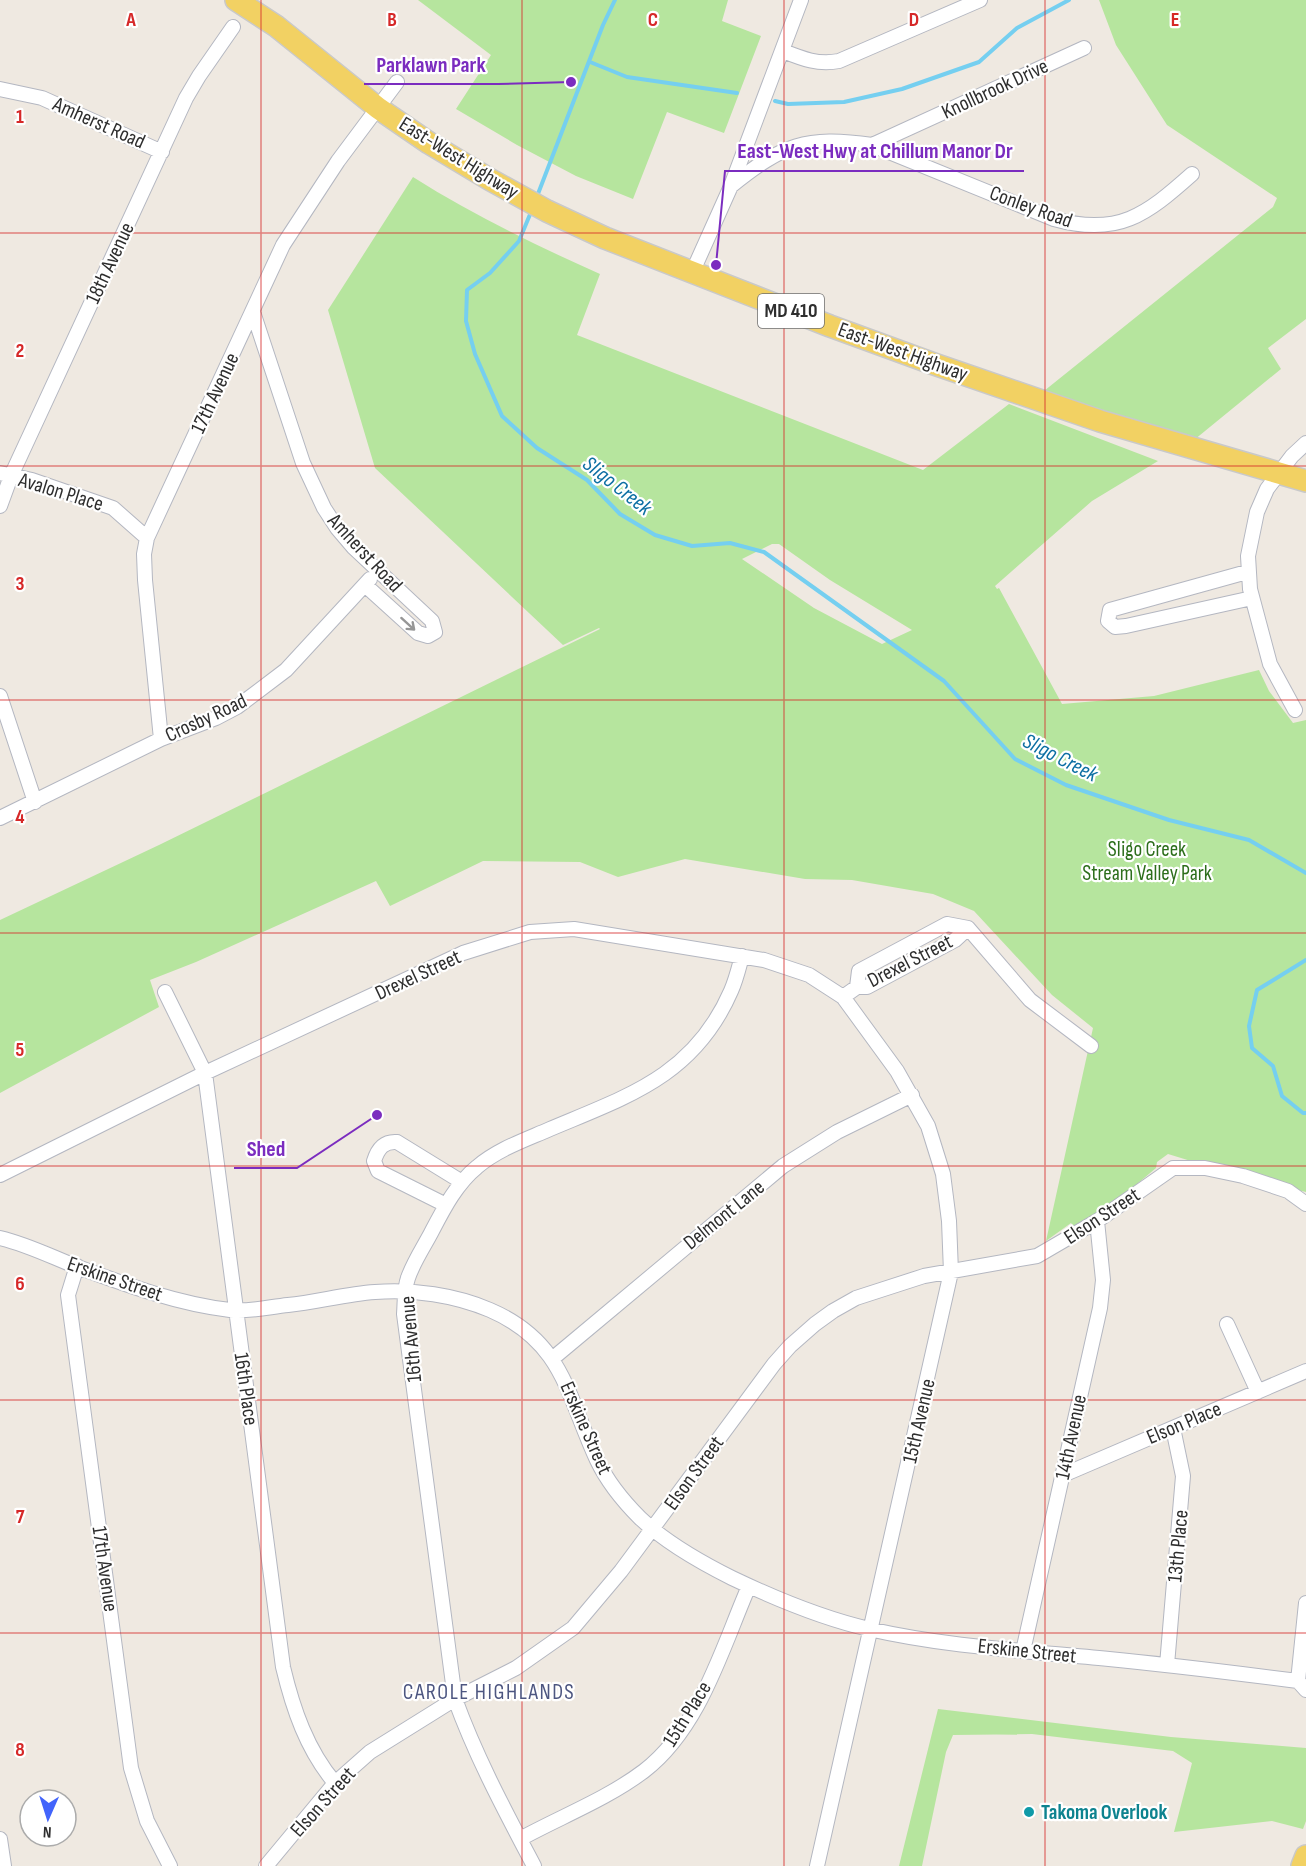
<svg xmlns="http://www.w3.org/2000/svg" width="1306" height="1866" font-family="'Sofia Sans Condensed',sans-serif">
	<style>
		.green { fill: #b6e59e; fill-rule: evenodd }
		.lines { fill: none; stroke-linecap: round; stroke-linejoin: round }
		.stream { stroke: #75cff0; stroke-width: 4 }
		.street-casing { stroke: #b4b7c1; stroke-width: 16 }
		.primary-casing { stroke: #c9c9c9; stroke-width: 24 }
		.street { stroke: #fff; stroke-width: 14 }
		.primary { stroke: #f2d163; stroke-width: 21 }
		.oneway { stroke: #969696 }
		.grid { fill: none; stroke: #d62828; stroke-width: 1.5; stroke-opacity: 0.55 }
		.culture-dot { fill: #0f9aa8; stroke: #fff; stroke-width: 2 }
		.labels { text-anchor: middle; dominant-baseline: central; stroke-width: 4.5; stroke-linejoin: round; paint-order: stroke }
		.shield { fill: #fff; stroke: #6d6d6d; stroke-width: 1.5 }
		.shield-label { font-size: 20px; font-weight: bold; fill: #2e2e2e }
		.street-label { font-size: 21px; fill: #2e2e2e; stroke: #fff }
		.park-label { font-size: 21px; fill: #2c6e1b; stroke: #fff }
		.culture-label { font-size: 21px; font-weight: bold; fill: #0d838f; stroke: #fff; text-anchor: start }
		.water-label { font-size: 22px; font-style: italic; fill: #0d6fa3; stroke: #fff }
		.neighbourhood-label { font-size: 22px; letter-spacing: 1.5px; fill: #4d5680; stroke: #fff }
		.grid-label { font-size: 20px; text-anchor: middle; font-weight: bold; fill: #d62828; stroke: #fff; stroke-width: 4.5; stroke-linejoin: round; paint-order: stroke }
		.leader { fill: none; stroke: #7b2cbf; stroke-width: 2 }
		.callout-dot { fill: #7b2cbf; stroke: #fff; stroke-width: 2 }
		.callout-label { font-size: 22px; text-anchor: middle; font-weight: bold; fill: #7b2cbf; stroke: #fff; stroke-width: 4.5; stroke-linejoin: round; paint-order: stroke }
	</style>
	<rect width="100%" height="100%" fill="#efe9e1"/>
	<!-- green -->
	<path class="green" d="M418 0H728L722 21 761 36 724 133 667 112 633 199 576 176 517 145 456 109 491 55Z
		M1099 0H1306V319L1268 348 1281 369 1194 440 1044 391 1273 207 1277 198 1167 125 1116 45Z
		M413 177C473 215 535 245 600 274L577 335 923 470 1009 404 1158 461 1092 501 995 586 997 589 999 588 1062 704 1154 696 1259 670 1269 691 1293 723 1306 720V1192L1243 1177 1168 1154 1157 1162 1156 1168 1079 1233 1071 1223 1046 1241 1093 1028 1052 995 974 911 933 894 852 880 805 879 685 859 618 877 580 862 483 861 390 906 376 881 196 962 150 980 159 1007 0 1093V920L159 845 600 629 599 628 563 645 375 468 328 310ZM772 544H779L830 580 912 630 882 644 814 608 742 559Z
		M938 1709 1171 1737 1306 1748V1821L1303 1829 1272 1821 1174 1832 1192 1763 1173 1751 1032 1734 953 1735 946 1752 922 1866H899Z"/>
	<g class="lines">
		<!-- stream -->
		<path class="stream" d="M590 62 627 77 737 93
			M775 101 788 104 844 102 902 89 979 62 1017 28 1069 0
			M536 199 603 25 615 0
			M531 212 519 241 490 273 467 290 466 321 475 354 502 416 537 448 587 480 620 514 655 535 692 546 730 543 764 552 944 681 1015 759 1066 785 1169 820 1249 840 1306 873
			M1306 960 1257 990 1249 1026 1252 1048 1273 1066 1282 1096 1303 1113H1306"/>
		<!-- street casing -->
		<g class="street-casing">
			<path id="street" d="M783 51C803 59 818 65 839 61L980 0
				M0 89 42 98 162 152
				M872 145 1084 48
				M731 186C782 145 806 135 872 145L1054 219C1118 237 1146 215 1192 174
				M692 273 731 186 801 0
				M253 312 303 463 324 508 337 528 354 548 432 621 435 632 428 636 418 633 365 585
				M0 473 32 480 113 508 147 538
				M0 506 11 476 186 98 199 76 233 27
				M1247 572 1110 610 1108 621 1115 627 1126 626 1252 598
				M0 696 35 802
				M1295 710 1270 664 1250 589 1248 556 1257 512 1267 489 1292 456 1306 443
				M161 739 145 580 144 554 147 538 283 245 338 161 397 82
				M0 818 161 739 216 718 237 707 286 670 370 579
				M968 928 1030 1000 1091 1046
				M857 987 859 971 947 924 968 928
				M165 992 205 1073 283 1667C293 1709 307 1750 335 1783
				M843 997 857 987H867L955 940 968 928
				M0 1175 205 1073 463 953 530 932 574 929 764 960 809 975 843 997 897 1071 928 1126 943 1174 949 1221 951 1272 817 1866
				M446 1205 378 1171 374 1161C378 1148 384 1141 397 1142L462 1182
				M0 1238C26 1244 50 1256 75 1266 124 1284 177 1304 230 1310 249 1312 269 1307 288 1305 317 1302 346 1294 375 1292 413 1289 455 1295 490 1310 564 1342 567 1396 597 1460 607 1481 624 1502 640 1518 666 1543 700 1562 732 1578 776 1599 821 1618 869 1629 947 1647 1029 1651 1109 1659 1172 1665 1235 1673 1298 1681L1306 1690
				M77 1266 68 1295 131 1768 147 1821 170 1866
				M1227 1324 1258 1392
				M552 1359 783 1166 837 1132 912 1095
				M1063 1475 1306 1371
				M1023 1651 1100 1308 1103 1280 1097 1221
				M1167 1665 1183 1476 1173 1428
				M1298 1681 1306 1603
				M0 1839 4 1866
				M520 1839C560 1817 607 1799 644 1771 700 1728 722 1648 749 1586
				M266 1866 335 1783 370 1752 455 1699 516 1668 573 1628 621 1571 774 1364 790 1346 815 1324 833 1311 856 1298 924 1276 1037 1256 1097 1221 1173 1168H1205L1243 1176 1288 1191 1306 1204
				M534 1866C505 1811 476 1757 455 1699L404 1314C405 1302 404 1289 408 1278 413 1263 423 1248 431 1233 443 1210 456 1184 477 1167 498 1149 525 1140 550 1129 628 1096 694 1076 731 991 736 980 739 967 742 956"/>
		</g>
		<!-- primary casing -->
		<g class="primary-casing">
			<path id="primary" d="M236 0 276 26 378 108 429 143 489 179 547 211 605 238 830 326 934 364 1100 421 1306 481
				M1302 1866 1306 1856"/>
		</g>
		<!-- street -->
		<use href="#street" class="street"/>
		<!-- primary -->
		<use href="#primary" class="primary"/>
	</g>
	<!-- one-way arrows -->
	<defs><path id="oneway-shaft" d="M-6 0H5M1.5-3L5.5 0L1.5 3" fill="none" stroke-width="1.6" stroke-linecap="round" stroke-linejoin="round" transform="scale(1.5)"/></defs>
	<use class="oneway" href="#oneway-shaft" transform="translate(408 624) rotate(42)"/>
	<!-- grid -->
	<path class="grid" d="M261 0V1866M522 0V1866M784 0V1866M1045 0V1866M0 233H1306M0 466H1306M0 700H1306M0 933H1306M0 1166H1306M0 1400H1306M0 1633H1306"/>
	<!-- markers -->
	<circle class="culture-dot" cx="1029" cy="1812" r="6"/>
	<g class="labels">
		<!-- shield labels -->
		<rect class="shield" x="758" y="294" width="66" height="34" rx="4.5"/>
		<g class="shield-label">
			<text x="791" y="311">MD 410</text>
		</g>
		<!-- street labels -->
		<g class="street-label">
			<text transform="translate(995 89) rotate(-25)">Knollbrook Drive</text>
			<text transform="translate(99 123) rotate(24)">Amherst Road</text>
			<text transform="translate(459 158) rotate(32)">East-West Highway</text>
			<text transform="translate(1031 207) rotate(20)">Conley Road</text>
			<text transform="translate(110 263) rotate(-65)">18th Avenue</text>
			<text transform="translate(903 352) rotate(20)">East-West Highway</text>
			<text transform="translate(215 393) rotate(-65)">17th Avenue</text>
			<text transform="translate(61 492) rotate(17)">Avalon Place</text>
			<text transform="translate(365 553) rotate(47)">Amherst Road</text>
			<text transform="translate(206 718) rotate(-25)">Crosby Road</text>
			<text transform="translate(910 961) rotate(-27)">Drexel Street</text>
			<text transform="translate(418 975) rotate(-25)">Drexel Street</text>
			<text transform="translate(724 1215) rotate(-39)">Delmont Lane</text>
			<text transform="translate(1102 1216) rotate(-33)">Elson Street</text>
			<text transform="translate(115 1279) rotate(19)">Erskine Street</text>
			<text transform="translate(411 1339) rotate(-95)">16th Avenue</text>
			<text transform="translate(246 1389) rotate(82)">16th Place</text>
			<text transform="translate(919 1421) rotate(-77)">15th Avenue</text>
			<text transform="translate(1184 1423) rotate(-23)">Elson Place</text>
			<text transform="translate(586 1428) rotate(66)">Erskine Street</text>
			<text transform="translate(1071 1437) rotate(-78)">14th Avenue</text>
			<text transform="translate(694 1473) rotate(-54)">Elson Street</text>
			<text transform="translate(1178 1546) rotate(-85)">13th Place</text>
			<text transform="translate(105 1569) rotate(82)">17th Avenue</text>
			<text transform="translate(1027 1651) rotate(6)">Erskine Street</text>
			<text transform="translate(687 1714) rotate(-58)">15th Place</text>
			<text transform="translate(323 1802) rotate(-48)">Elson Street</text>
		</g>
		<!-- park labels -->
		<g class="park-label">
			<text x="1147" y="849">Sligo Creek<tspan x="1147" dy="24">Stream Valley Park</tspan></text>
		</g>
		<!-- culture labels -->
		<g class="culture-label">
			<text x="1041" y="1812">Takoma Overlook</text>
		</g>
		<!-- water labels -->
		<g class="water-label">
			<text transform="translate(617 486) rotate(38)">Sligo Creek</text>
			<text transform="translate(1060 758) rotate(27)">Sligo Creek</text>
		</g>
		<!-- neighbourhood labels -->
		<g class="neighbourhood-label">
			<text x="489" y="1692">CAROLE HIGHLANDS</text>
		</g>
	</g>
	<g class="grid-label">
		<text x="131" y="26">A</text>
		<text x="392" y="26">B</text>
		<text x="653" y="26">C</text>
		<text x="914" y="26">D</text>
		<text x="1175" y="26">E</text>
		<text x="20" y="123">1</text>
		<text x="20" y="357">2</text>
		<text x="20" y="590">3</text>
		<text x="20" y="823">4</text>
		<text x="20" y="1056">5</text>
		<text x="20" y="1290">6</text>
		<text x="20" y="1523">7</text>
		<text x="20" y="1756">8</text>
	</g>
	<!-- callouts -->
	<path class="leader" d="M571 82L498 84H364M716 265L725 171H1024M377 1115L297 1168H234"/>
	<g class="callout-dot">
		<circle cx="571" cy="82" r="6"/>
		<circle cx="716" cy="265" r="6"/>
		<circle cx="377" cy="1115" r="6"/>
	</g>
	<g class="callout-label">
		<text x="431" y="72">Parklawn Park</text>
		<text x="875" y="158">East-West Hwy at Chillum Manor Dr</text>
		<text x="266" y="1156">Shed</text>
	</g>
	<!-- north arrow -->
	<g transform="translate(48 1818) rotate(183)"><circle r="28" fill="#ffffff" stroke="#ababab" stroke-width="1.5"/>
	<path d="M0-4.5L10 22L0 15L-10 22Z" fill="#4264fb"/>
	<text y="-9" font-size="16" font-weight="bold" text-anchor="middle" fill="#2e2e2e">N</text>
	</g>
</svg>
